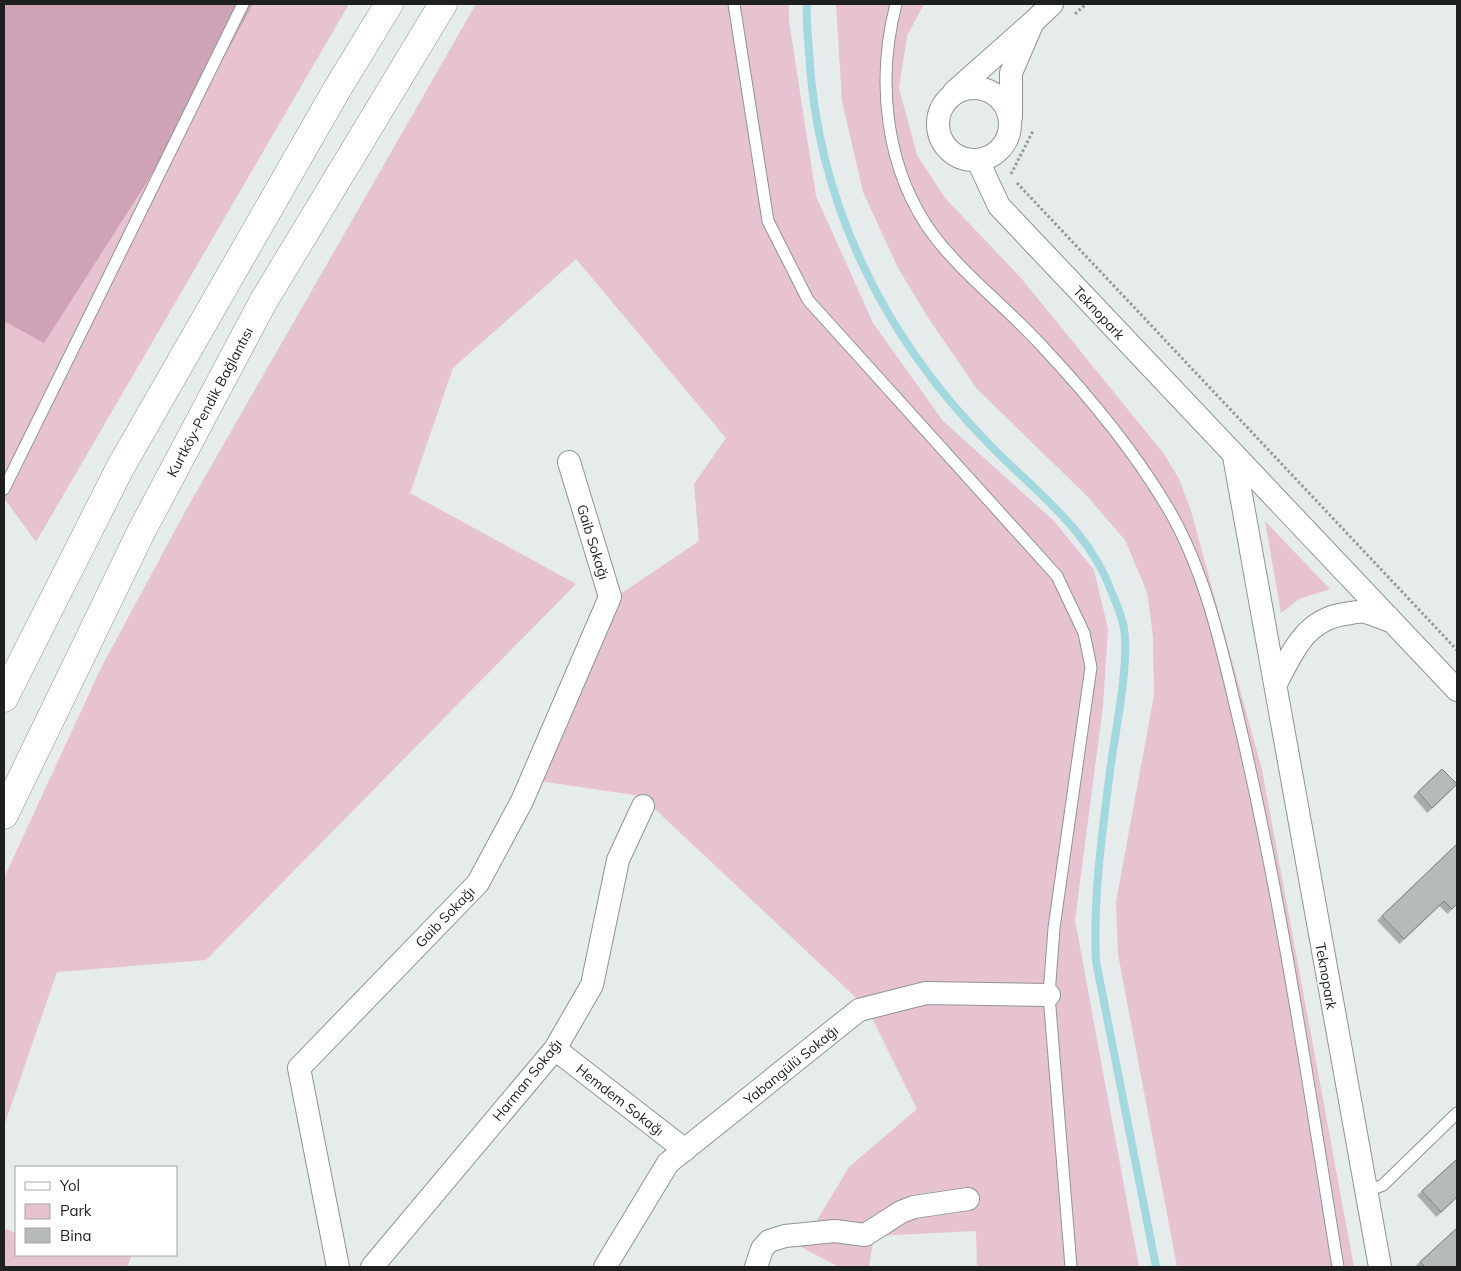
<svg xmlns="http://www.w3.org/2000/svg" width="1461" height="1271" font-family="Mulish,sans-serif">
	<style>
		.green { fill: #e7c2d1 }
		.forest { fill: #cda3b5 }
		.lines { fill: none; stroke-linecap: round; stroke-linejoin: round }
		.stream { stroke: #a3d8de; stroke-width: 8 }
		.building { fill: #b6babb; stroke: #787c7d; filter: url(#shadow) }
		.service-casing { stroke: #8f9494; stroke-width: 13 }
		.minor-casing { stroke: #8f9494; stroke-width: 24 }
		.motorway-casing { stroke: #8f9494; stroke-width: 29 }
		.path { stroke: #969999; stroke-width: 3; stroke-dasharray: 2.5 2.5; stroke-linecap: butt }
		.service { stroke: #fff; stroke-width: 11 }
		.minor { stroke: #fff; stroke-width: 22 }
		.motorway { stroke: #fff; stroke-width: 28 }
		.labels { text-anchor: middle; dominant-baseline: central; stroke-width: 4; stroke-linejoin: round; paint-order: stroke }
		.street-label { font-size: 14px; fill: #1e2020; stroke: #fff }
	</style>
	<defs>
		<filter id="shadow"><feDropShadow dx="-4.5" dy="4.5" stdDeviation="0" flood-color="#0004"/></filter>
	</defs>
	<rect width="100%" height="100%" fill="#e6ebeb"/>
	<!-- green -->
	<path class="green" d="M4 4H349L36 542 4 498Z
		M476 4H789V21L816 196 873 323 943 421 1054 521 1094 570 1108 629 1103 706 1075 920 1139 1267H977L976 1231 874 1236 869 1267H839L801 1247 849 1167 917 1109 867 1008 641 796 539 781 613 599 699 541 694 484 726 438 576 259 453 368 410 493 576 584 206 960 57 972 4 1126V878L101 668 186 510Z
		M836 4H924L907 36 899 88 917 155 945 198 1021 278 1164 454 1179 479 1191 511 1262 770 1354 1267H1177L1118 954 1116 902 1154 695 1153 636 1147 592 1125 540 1086 495 977 389 927 316 898 268 863 192 842 101Z
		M1265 521 1330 589 1299 599 1281 613Z
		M4 1228 16 1233V1255H132L127 1267H4Z"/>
	<!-- forest -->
	<path class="forest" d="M4 4H253L209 85 44 343 4 321Z"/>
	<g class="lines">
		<!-- stream -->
		<path class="stream" d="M807 4C806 20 808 36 809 52 817 202 883 336 988 443 1034 491 1089 528 1112 593 1116 602 1120 613 1123 623 1131 660 1115 731 1110 771 1102 834 1093 898 1096 961L1156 1267"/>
	</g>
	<!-- building -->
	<path class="building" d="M1442 769 1457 784 1432 808 1418 792Z
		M1457 844V904L1452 909 1444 901 1404 939 1382 916Z
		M1457 1159V1197L1441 1212 1422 1191Z
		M1457 1228V1267H1425L1420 1262Z"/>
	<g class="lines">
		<!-- service casing -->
		<g class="service-casing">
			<path id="service" d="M734 4 768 221 808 300 1057 576 1084 633 1091 667 1054 928 1049 995 1071 1267
				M896 4C876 81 885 170 934 236 965 276 1007 308 1041 345 1088 395 1134 450 1169 510 1208 577 1224 659 1242 734 1283 910 1309 1089 1338 1267
				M4 489 243 4
				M1366 1192 1383 1185 1457 1113"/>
		</g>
		<!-- minor casing -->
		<g class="minor-casing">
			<path id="minor" d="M1033 22 1052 4
				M938 124a36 36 0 1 1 72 0a36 36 0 1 1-72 0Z
				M954 92 1033 22 1011 73V117
				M978 161 999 206 1457 690
				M1234 456 1380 1267
				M1276 684C1292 652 1306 619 1345 614 1351 613 1359 611 1365 612 1373 614 1382 618 1390 621
				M555 1049 685 1150
				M338 1267 299 1068 478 883 522 801 610 597 569 462
				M372 1267 555 1049 592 985 618 860 643 806
				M605 1267 668 1163 859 1010 926 993 1049 995
				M756 1267 762 1249 769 1241 785 1236 835 1231 865 1235 901 1212 914 1207 968 1199"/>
		</g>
		<!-- motorway casing -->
		<g class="motorway-casing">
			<path id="motorway" d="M4 698 120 468 336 91 389 4
				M4 815 141 532 263 302 443 4"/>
		</g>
		<!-- path -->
		<path class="path" d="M1075 14 1086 4
			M1011 174 1033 131
			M1017 183 1457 650"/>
		<!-- service -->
		<use href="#service" class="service"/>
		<!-- minor -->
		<use href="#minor" class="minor"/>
		<!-- motorway -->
		<use href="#motorway" class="motorway"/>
	</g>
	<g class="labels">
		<!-- street labels -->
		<g class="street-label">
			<text transform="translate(1099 313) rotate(47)">Teknopark</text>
			<text transform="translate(210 402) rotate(-62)">Kurtköy-Pendik Bağlantısı</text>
			<text transform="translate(593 542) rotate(73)">Gaib Sokağı</text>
			<text transform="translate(445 917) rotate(-46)">Gaib Sokağı</text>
			<text transform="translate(1326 976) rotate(80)">Teknopark</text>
			<text transform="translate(791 1065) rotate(-39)">Yabangülü Sokağı</text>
			<text transform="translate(527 1080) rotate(-51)">Harman Sokağı</text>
			<text transform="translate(620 1100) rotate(38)">Hemdem Sokağı</text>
		</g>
	</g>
	<!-- border -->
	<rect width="1461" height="1271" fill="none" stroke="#1e2020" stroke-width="10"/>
	<!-- legend -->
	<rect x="15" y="1166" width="162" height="90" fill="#ffffff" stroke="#a5a6a6"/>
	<rect x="25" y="1182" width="25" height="8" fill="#ffffff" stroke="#a5a6a6"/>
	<text x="60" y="1191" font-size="15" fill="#1e2020">Yol</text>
	<rect x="25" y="1204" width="25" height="15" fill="#e7c2d1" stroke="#a5a6a6"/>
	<text x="60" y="1216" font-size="15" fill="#1e2020">Park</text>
	<rect x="25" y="1228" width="25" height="15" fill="#b6babb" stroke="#a5a6a6"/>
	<text x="60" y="1241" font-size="15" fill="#1e2020">Bina</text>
</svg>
